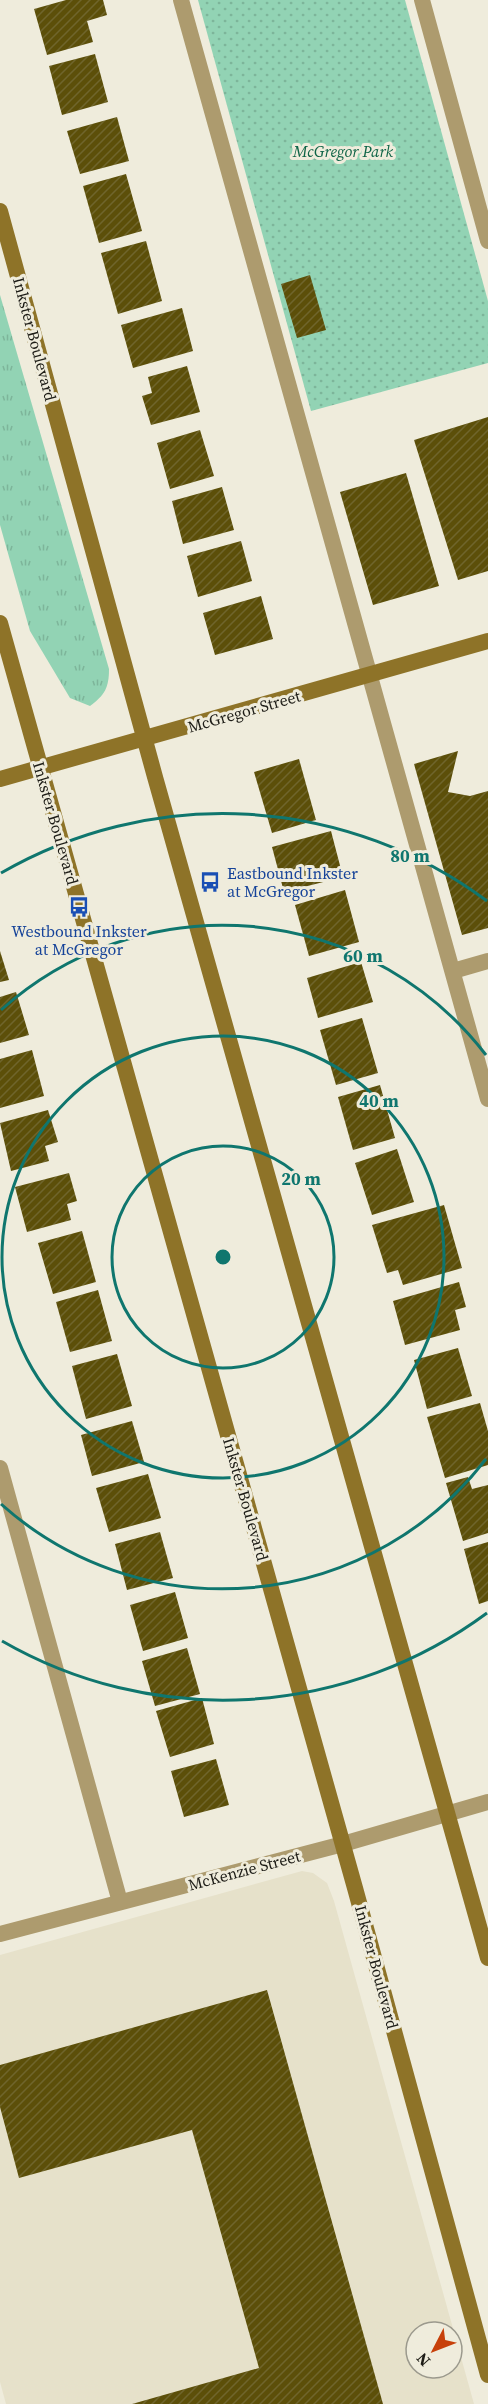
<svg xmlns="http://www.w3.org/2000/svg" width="488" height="2404" font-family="'Source Serif 4',serif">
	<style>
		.built { fill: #e6e1ca; fill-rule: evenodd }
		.grass { fill: url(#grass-tufts) }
		.park { fill: url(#park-dots) }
		.building { fill: url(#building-hatch) }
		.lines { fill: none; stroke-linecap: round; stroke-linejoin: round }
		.service { stroke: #ad9b6e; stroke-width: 16 }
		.minor { stroke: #ad9b6e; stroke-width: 16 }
		.secondary { stroke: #8e7328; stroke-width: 16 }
		.ring { fill: none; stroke: #0f766e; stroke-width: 3 }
		.labels { text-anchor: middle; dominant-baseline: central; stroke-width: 6; stroke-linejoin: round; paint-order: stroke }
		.park-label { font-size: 16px; font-style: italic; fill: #0e6446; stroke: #efecdc }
		.street-label { font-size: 16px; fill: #1d1c16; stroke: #efecdc }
		.transit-label { font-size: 16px; fill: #164399; stroke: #efecdc; text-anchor: start }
		.centre { fill: #0f766e; stroke: #efecdc; stroke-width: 3 }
		.ring-label { font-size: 18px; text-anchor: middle; font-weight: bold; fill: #0f766e; stroke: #efecdc; stroke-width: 6; stroke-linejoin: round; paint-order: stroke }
	</style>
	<defs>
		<pattern id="grass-tufts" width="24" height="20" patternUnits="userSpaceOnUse" patternTransform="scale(1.5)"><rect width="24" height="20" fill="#92d3b4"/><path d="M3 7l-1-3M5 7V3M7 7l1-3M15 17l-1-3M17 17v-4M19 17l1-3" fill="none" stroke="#7db59a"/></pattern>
		<pattern id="park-dots" width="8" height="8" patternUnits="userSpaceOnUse" patternTransform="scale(1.5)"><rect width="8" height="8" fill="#92d3b4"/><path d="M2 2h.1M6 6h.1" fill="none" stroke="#7db59a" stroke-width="1.8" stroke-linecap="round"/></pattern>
		<pattern id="building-hatch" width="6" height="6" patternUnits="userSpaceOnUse" patternTransform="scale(1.5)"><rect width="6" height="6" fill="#5c4f09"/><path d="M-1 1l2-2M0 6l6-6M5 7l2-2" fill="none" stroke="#6f652c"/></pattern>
	</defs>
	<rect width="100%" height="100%" fill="#efecdc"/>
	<!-- built -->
	<path class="built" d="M302 1871 313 1873 327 1883 334 1901 474 2404H6L0 2382V1955ZM416 2332H452V2368H416Z"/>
	<!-- grass -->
	<path class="grass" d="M0 295 109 669C109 687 105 695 90 706L70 698 30 631 0 525Z"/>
	<!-- park -->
	<path class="park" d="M198 0H405L488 301V363L311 411Z"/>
	<!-- building -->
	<path class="building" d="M66 0H103L107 15 87 21 93 42 47 55 34 9Z
		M95 54 108 102 62 115 49 66Z
		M117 117 129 161 80 174 67 131Z
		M126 174 142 231 99 243 83 186Z
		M146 241 162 301 118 314 101 253Z
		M310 275 326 330 297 338 281 284Z
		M182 308 193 351 133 368 121 325Z
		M187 366 200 412 151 425 142 396 152 393 148 377Z
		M488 417V571L458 580 414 440Z
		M200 430 214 476 170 489 157 443Z
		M406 473 439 586 373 605 340 492Z
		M222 487 234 530 183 544 172 501Z
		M241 541 252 581 198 597 187 556Z
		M261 596 273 639 215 655 203 613Z
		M458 751 448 792 470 796 488 791V928L462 935 414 764Z
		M299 759 316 820 272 833 254 772Z
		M331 831 343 877 284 892 272 847Z
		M345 890 359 942 309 956 295 905Z
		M0 951 9 980 0 982Z
		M361 962 373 1002 318 1018 307 978Z
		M16 992 29 1035 0 1043V997Z
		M362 1018 378 1073 336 1085 320 1030Z
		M32 1050 44 1096 0 1108V1059Z
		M380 1085 395 1138 353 1150 338 1097Z
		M48 1110 58 1142 45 1146 49 1161 11 1171 0 1123Z
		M397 1149 414 1202 372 1215 355 1163Z
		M69 1173 77 1201 67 1204 71 1220 27 1232 15 1187Z
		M444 1205 462 1268 403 1285 398 1270 387 1273 372 1225Z
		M82 1231 96 1282 53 1294 38 1243Z
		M459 1282 466 1307 455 1310 460 1330 405 1345 393 1301Z
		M98 1290 112 1341 70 1352 56 1302Z
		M458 1348 472 1396 427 1409 414 1360Z
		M117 1354 132 1406 86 1419 72 1366Z
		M480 1403 488 1431V1465L445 1478 427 1417Z
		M132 1421 144 1462 92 1476 81 1435Z
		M148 1474 161 1518 109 1532 96 1488Z
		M468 1477 472 1489 488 1485V1533L463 1541 446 1483Z
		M160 1532 173 1578 127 1590 115 1544Z
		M488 1542V1601L479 1604 464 1549Z
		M175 1592 188 1638 143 1651 130 1605Z
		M187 1648 200 1694 155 1706 142 1661Z
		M202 1698 214 1744 170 1757 156 1711Z
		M216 1759 229 1805 184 1817 171 1771Z
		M267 1990 383 2404H132L259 2368 192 2130 19 2178 0 2107V2065Z"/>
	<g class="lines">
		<!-- service -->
		<path class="service" d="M181 0 488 1099
			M422 0 488 241
			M453 971 488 961
			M0 1468 120 1902"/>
		<!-- minor -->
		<path class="minor" d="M0 1934 343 1844 488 1802"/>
		<!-- secondary -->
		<path class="secondary" d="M0 211 155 777 488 1958
			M0 623 355 1888 488 2375
			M0 779 488 641"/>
	</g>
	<!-- distance rings -->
	<g class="ring">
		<circle cx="223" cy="1257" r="111"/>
		<circle cx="223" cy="1257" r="221"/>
		<path d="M486 1459A332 332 0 0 1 1 1504M1 1010A332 332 0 0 1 486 1055"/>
		<path d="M487 1613A443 443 0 0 1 2 1641M1 873A443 443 0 0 1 487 901"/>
	</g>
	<!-- icons -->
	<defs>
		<g id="bus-bare" transform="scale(1.62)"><path d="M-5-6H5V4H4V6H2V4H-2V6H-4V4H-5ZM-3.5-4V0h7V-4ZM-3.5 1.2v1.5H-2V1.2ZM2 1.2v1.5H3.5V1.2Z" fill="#1a4fb4" stroke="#efecdc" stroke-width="2.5" paint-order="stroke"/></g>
	</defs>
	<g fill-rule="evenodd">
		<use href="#bus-bare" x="210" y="882"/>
		<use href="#bus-bare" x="79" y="907"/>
	</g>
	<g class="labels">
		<!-- park labels -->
		<g class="park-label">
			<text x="343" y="151">McGregor Park</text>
		</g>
		<!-- street labels -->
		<g class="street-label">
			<text transform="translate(35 339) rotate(75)">Inkster Boulevard</text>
			<text transform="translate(244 711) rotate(-16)">McGregor Street</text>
			<text transform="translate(56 823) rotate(74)">Inkster Boulevard</text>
			<text transform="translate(246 1499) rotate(74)">Inkster Boulevard</text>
			<text transform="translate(244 1870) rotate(-15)">McKenzie Street</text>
			<text transform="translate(377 1967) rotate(75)">Inkster Boulevard</text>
		</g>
		<!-- transit labels -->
		<g class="transit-label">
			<text x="227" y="873">Eastbound Inkster<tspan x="227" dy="18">at McGregor</tspan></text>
			<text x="79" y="931" text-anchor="middle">Westbound Inkster<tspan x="79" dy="18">at McGregor</tspan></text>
		</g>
	</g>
	<circle cx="223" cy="1257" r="9" class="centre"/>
	<g class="ring-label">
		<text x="410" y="862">80 m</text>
		<text x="363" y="962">60 m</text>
		<text x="379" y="1107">40 m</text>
		<text x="301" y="1185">20 m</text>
	</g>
	<!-- north arrow -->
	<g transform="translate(434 2350) rotate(228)"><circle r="28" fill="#efecdc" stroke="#9b998d" stroke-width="1.5"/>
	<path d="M0-4.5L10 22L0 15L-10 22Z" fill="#c7400a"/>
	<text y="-9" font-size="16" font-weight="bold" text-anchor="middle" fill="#1d1c16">N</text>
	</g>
</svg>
